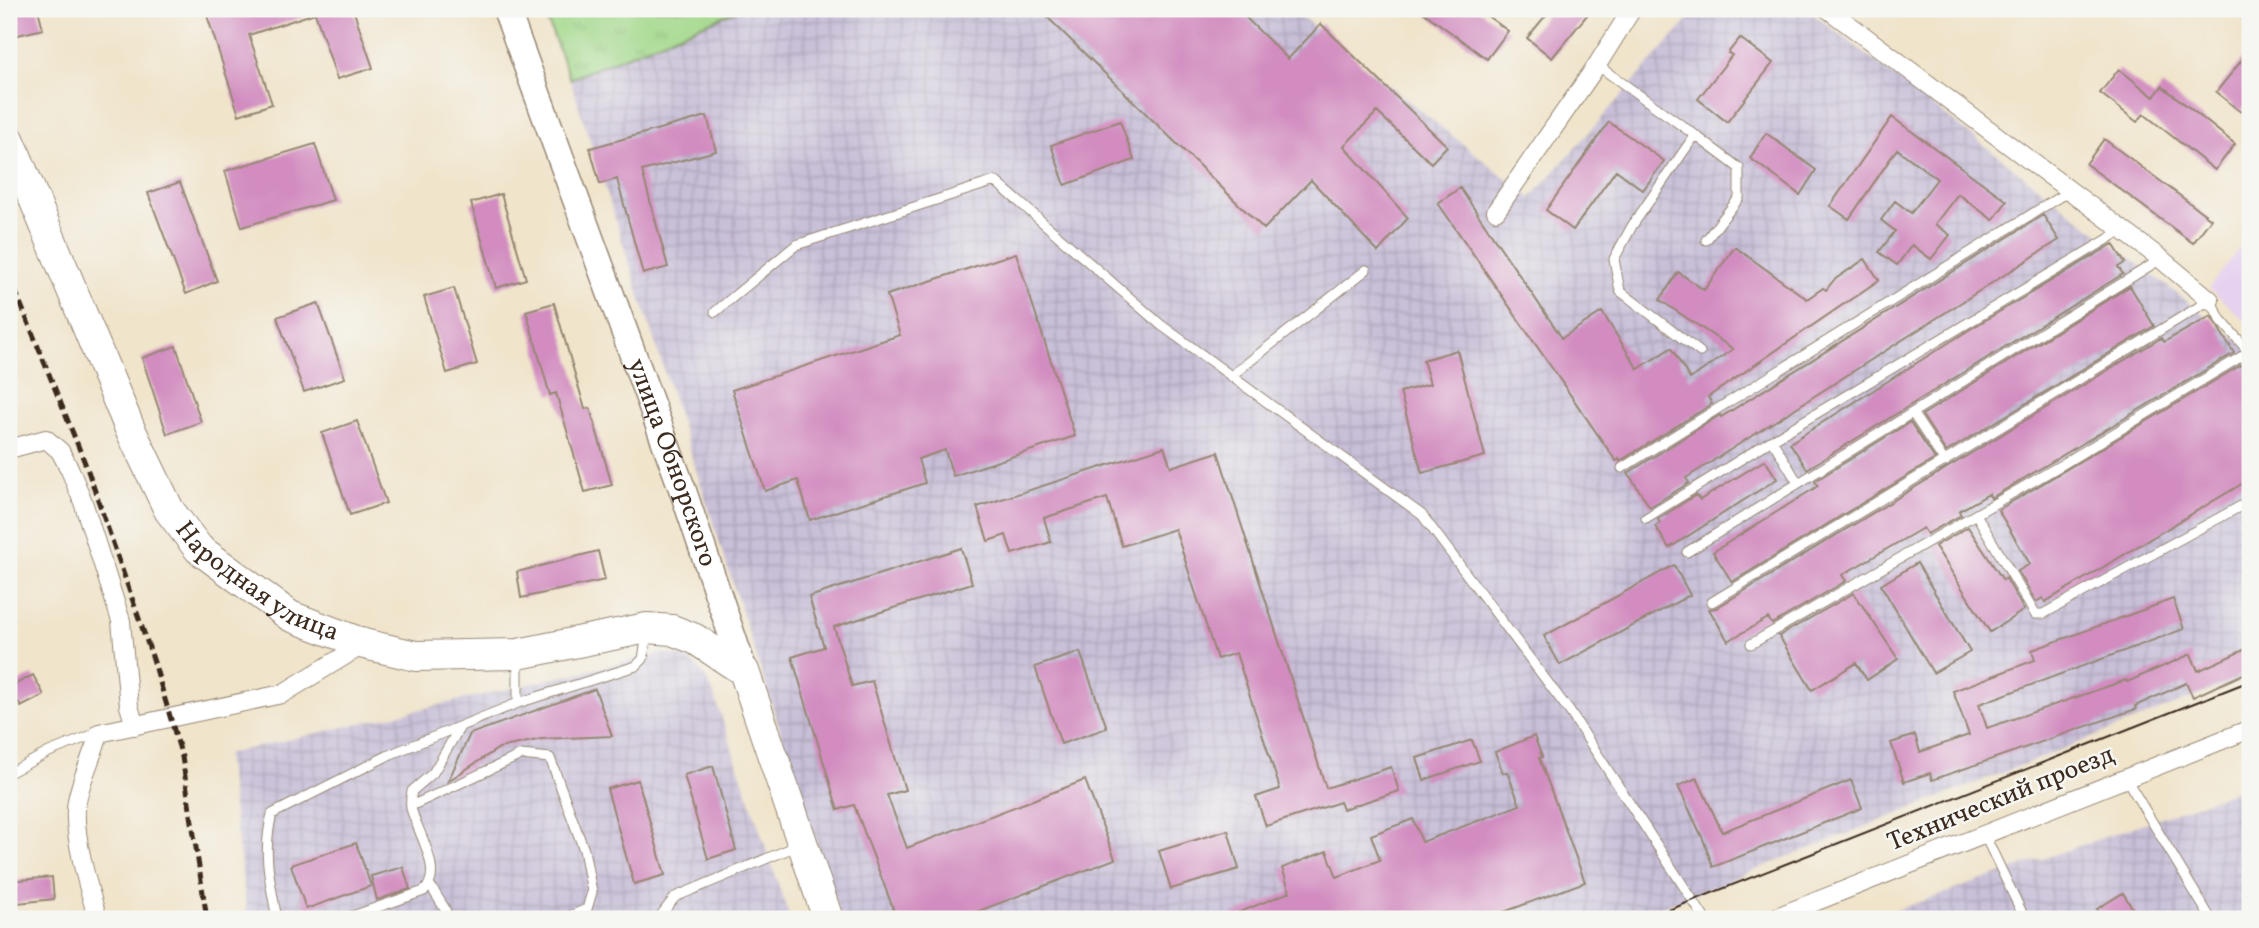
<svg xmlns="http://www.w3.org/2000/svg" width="2259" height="928" font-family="Vollkorn,serif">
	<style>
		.built { fill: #e6d2f0 }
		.industrial { fill: url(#industrial-grid) }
		.park { fill: url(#park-tufts); stroke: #6e8154; stroke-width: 2 }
		.building { fill: #d28cc0 }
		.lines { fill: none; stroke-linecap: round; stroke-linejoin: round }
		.lane-casing { stroke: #968774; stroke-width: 11 }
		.street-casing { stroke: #968774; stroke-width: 20 }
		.secondary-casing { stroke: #968774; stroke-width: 29 }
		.primary-casing { stroke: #968774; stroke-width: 32 }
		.lane { stroke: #fff; stroke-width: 9 }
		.street { stroke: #fff; stroke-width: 18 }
		.secondary { stroke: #fff; stroke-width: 26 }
		.primary { stroke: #fff; stroke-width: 30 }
		.tram { stroke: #3b2a1e; stroke-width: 2 }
		.rail { stroke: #3b2a1e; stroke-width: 5; stroke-dasharray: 10 5; stroke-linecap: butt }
		.labels { text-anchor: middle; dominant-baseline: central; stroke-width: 5; stroke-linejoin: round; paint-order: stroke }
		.street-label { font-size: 26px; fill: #3b2a1e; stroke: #f6f6f2 }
	</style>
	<defs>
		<pattern id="industrial-grid" width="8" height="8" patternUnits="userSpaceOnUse" patternTransform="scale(1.75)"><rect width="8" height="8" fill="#c8bfd8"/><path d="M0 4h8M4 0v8" fill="none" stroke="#ada4b9"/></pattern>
		<pattern id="park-tufts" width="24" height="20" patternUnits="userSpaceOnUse" patternTransform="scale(1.75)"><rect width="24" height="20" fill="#a2d88a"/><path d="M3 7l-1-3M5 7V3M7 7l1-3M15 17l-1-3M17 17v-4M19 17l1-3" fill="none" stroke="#8cba77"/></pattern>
	</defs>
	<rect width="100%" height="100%" fill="#f6f6f2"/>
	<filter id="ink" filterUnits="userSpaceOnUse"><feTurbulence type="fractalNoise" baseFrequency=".0143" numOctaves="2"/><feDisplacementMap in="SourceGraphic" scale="14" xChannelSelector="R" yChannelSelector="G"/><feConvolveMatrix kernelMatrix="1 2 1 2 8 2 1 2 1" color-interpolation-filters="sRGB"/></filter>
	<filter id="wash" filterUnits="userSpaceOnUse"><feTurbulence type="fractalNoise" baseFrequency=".00686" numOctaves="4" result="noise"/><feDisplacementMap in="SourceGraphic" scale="28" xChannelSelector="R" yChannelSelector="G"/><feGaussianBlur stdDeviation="1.57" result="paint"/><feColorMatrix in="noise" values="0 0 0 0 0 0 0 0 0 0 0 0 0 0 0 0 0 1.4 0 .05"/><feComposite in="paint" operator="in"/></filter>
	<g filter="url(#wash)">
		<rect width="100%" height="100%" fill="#f0e4ca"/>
		<!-- built -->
		<path class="built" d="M2250 234V325L2209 288Z"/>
		<!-- industrial -->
		<path class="industrial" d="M741 9H1292L1531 198 1698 9H1807L2250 350V675L1631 919H841L570 79Z
			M664 653 684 657 700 669 712 689 790 919H248L226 754Z
			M2250 786V919H1871Z"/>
		<!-- park -->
		<path class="park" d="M543 9H741L570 79Z"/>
		<g id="blocks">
			<!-- building -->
			<path class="building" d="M9 9H38L43 29 14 36Z
				M205 9H353L373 68 337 79 315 13 249 35 272 104 239 115Z
				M1039 9H1237L1288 59 1321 24 1447 146 1431 163 1377 112 1344 146 1408 218 1378 252 1311 180 1264 229Z
				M1419 9H1478L1508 31 1487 59Z
				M1551 9H1592L1552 58 1527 38Z
				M1740 38 1773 63 1727 122 1698 99 1732 55 1728 53Z
				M2250 50V100L2241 112 2216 92Z
				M2119 69 2154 97 2162 86 2235 144 2215 170 2144 114 2137 122 2100 93Z
				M707 116 716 151 642 171 668 267 643 274 617 179 600 184 590 148Z
				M1892 117 2007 201 1993 220 1958 194 1935 224 1950 235 1931 259 1912 245 1897 265 1879 252 1895 231 1881 220 1895 201 1911 213 1937 179 1897 149 1849 219 1830 206Z
				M1120 121 1134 160 1065 185 1051 145Z
				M1609 122 1664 161 1643 190 1616 170 1573 230 1546 210Z
				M1766 133 1816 170 1800 195 1750 158Z
				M2104 139 2211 219 2193 243 2086 164Z
				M315 144 333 200 242 227 225 171Z
				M180 182 217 281 186 294 148 193Z
				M1460 188 1562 338 1602 312 1638 369 1671 348 1690 379 1733 349 1660 300 1678 272 1704 290 1735 247 1807 299 1823 288 1826 290 1834 280 1865 259 1879 280 1708 397 1712 404 1620 461 1619 459 1616 461 1438 203Z
				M501 194 526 279 496 288 471 203Z
				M2043 215 2059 240 1686 478 1689 483 1650 507 1628 473 1720 415 1721 417Z
				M2113 244 2125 263 2118 267 2123 274 1807 469 1790 443 1972 328Z
				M1016 253 1075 436 953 476 945 450 918 459 925 483 810 520 798 480 765 491 732 390 900 335 887 295Z
				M2130 286 2154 326 1946 452 1922 415Z
				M454 288 477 364 447 373 424 297Z
				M318 303 345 378 304 392 277 317Z
				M554 303 585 409 590 408 612 485 585 492 556 393 550 395 526 311Z
				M2211 316 2234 353 1991 498 1989 494 1959 511 1961 515 1927 534 1923 528 1842 575 1846 581 1772 624 1768 618 1728 641 1709 609 1716 608 2161 338 2164 342Z
				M176 346 201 422 167 434 142 358Z
				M1457 350 1485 456 1422 473 1400 392 1430 384 1423 360Z
				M2241 365 2244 370 2250 366V479L2045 602 2043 598 2036 602 2018 571 2030 564 1998 510Z
				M357 421 386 503 350 515 322 433Z
				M1910 422 1935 459 1732 582 1713 552 1818 486 1815 481Z
				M1164 447 1171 467 1218 452 1326 788 1391 767 1399 791 1343 809 1340 802 1266 826 1256 797 1280 789 1236 653 1217 659 1175 529 1122 546 1107 498 1044 518 1051 542 1012 554 1006 535 988 541 977 507Z
				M1765 460 1777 479 1669 548 1655 526 1660 523 1658 519 1696 495 1700 500Z
				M1968 527 2003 580 2006 578 2024 610 1990 632 1935 546Z
				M961 548 972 583 834 627 852 686 872 681 905 790 887 795 907 848 1085 780 1115 859 958 919H897L854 805 838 810 792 657 824 647 809 597Z
				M598 551 605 580 521 598 517 572Z
				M1917 563 1970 652 1933 673 1881 585Z
				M1674 565 1690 595 1560 665 1544 636Z
				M1854 593 1898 659 1867 680 1856 663 1812 690 1779 636Z
				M2173 599 2184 629 1979 704 1987 728 2126 680 2127 682 2191 654 2198 671 2250 647V671L2193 697 2186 683 2135 706 2136 709 1932 780 1930 773 1904 782 1891 743 1915 735 1920 752 1969 735 1953 691 2035 660 2032 650Z
				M1080 652 1107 728 1061 744 1035 667Z
				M33 675 44 695 21 707 10 687Z
				M595 689 612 736 542 739 499 748 448 781 470 734Z
				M1534 736 1542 757 1539 758 1585 882 1485 919H1222L1290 892 1282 868 1327 851 1337 877 1380 860 1371 835 1413 819 1422 842 1520 805 1507 772 1503 773 1495 752Z
				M1472 740 1480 761 1424 780 1417 758Z
				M713 766 736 850 708 859 684 775Z
				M1697 778 1722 832 1851 780 1862 808 1713 867 1703 839 1678 786Z
				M638 780 665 875 634 884 607 789Z
				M1228 830 1239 869 1171 889 1159 851Z
				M356 843 371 886 306 909 291 865Z
				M403 867 410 889 377 900 371 876Z
				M52 877 54 899 9 904V881Z
				M2123 893 2139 919H2103L2097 909Z"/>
		</g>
	</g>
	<g filter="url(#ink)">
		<use href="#blocks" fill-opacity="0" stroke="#968774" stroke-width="2"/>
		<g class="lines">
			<!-- lane casing -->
			<g class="lane-casing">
				<path id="lane" d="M1597 65 1695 135 1632 226 1614 259 1620 291 1700 352
					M1695 135 1739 168V198L1706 240
					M715 312 796 245 995 181 1161 325 1422 515 1570 712 1705 919
					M1231 376 1366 270
					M1913 414 1945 462
					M1772 440 1798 483
					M1622 468 2069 191
					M1976 514 2035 614H2043L2250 501
					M1646 518 1772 440 2123 230
					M1687 552 2161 259
					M1712 602 2210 300 2221 320 2250 353
					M1751 644 2063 464 2249 352
					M518 703 636 666 643 659 647 633
					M9 773 49 752 97 733
					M2125 777 2211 919
					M411 806 521 755 550 758 584 850 592 892 587 909 563 919
					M1984 834 2025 919
					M430 885 445 909 447 919
					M277 919C270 880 262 853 272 814L391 754 518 703V659
					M344 919 424 891C445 872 416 830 411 808 410 802 411 796 412 791L433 773 460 727
					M658 919 675 897 799 845"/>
			</g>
			<!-- street casing -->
			<g class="street-casing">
				<path id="street" d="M1828 9 2161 259 2210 300
					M1496 211 1597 65 1632 9
					M9 449 46 439 60 451 70 470 83 502 121 621 129 706 135 726
					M98 919C89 891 71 829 77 801 81 778 93 756 99 733L282 694 364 644
					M1772 919 2250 729"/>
			</g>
			<!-- secondary casing -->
			<g class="secondary-casing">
				<g id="secondary">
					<path id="s1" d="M506 9 683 491 744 671"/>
				</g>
			</g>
			<!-- primary casing -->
			<g class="primary-casing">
				<g id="primary">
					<path id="s2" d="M9 139 130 429 169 510 199 549 290 616 364 644 416 656 518 654 647 628 672 630 695 639 744 671 828 919"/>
				</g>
			</g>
			<!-- lane -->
			<use href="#lane" class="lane"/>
			<!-- street -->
			<use href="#street" class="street"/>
			<!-- secondary -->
			<use href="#secondary" class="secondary"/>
			<!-- primary -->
			<use href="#primary" class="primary"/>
			<!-- tram -->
			<path class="tram" d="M1646 919 2250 681"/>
			<!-- rail -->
			<path class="rail" d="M9 275 87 468 154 662 182 757 207 919"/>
		</g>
	</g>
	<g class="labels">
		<!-- street labels -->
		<g class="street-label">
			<text stroke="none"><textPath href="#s1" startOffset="483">улица Обнорского</textPath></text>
			<text stroke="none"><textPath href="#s2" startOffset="520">Народная улица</textPath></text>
			<text transform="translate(2001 799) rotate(-22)">Технический проезд</text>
		</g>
	</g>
	<!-- margin -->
	<rect width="2259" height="928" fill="none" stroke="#f6f6f2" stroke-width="35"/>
</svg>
